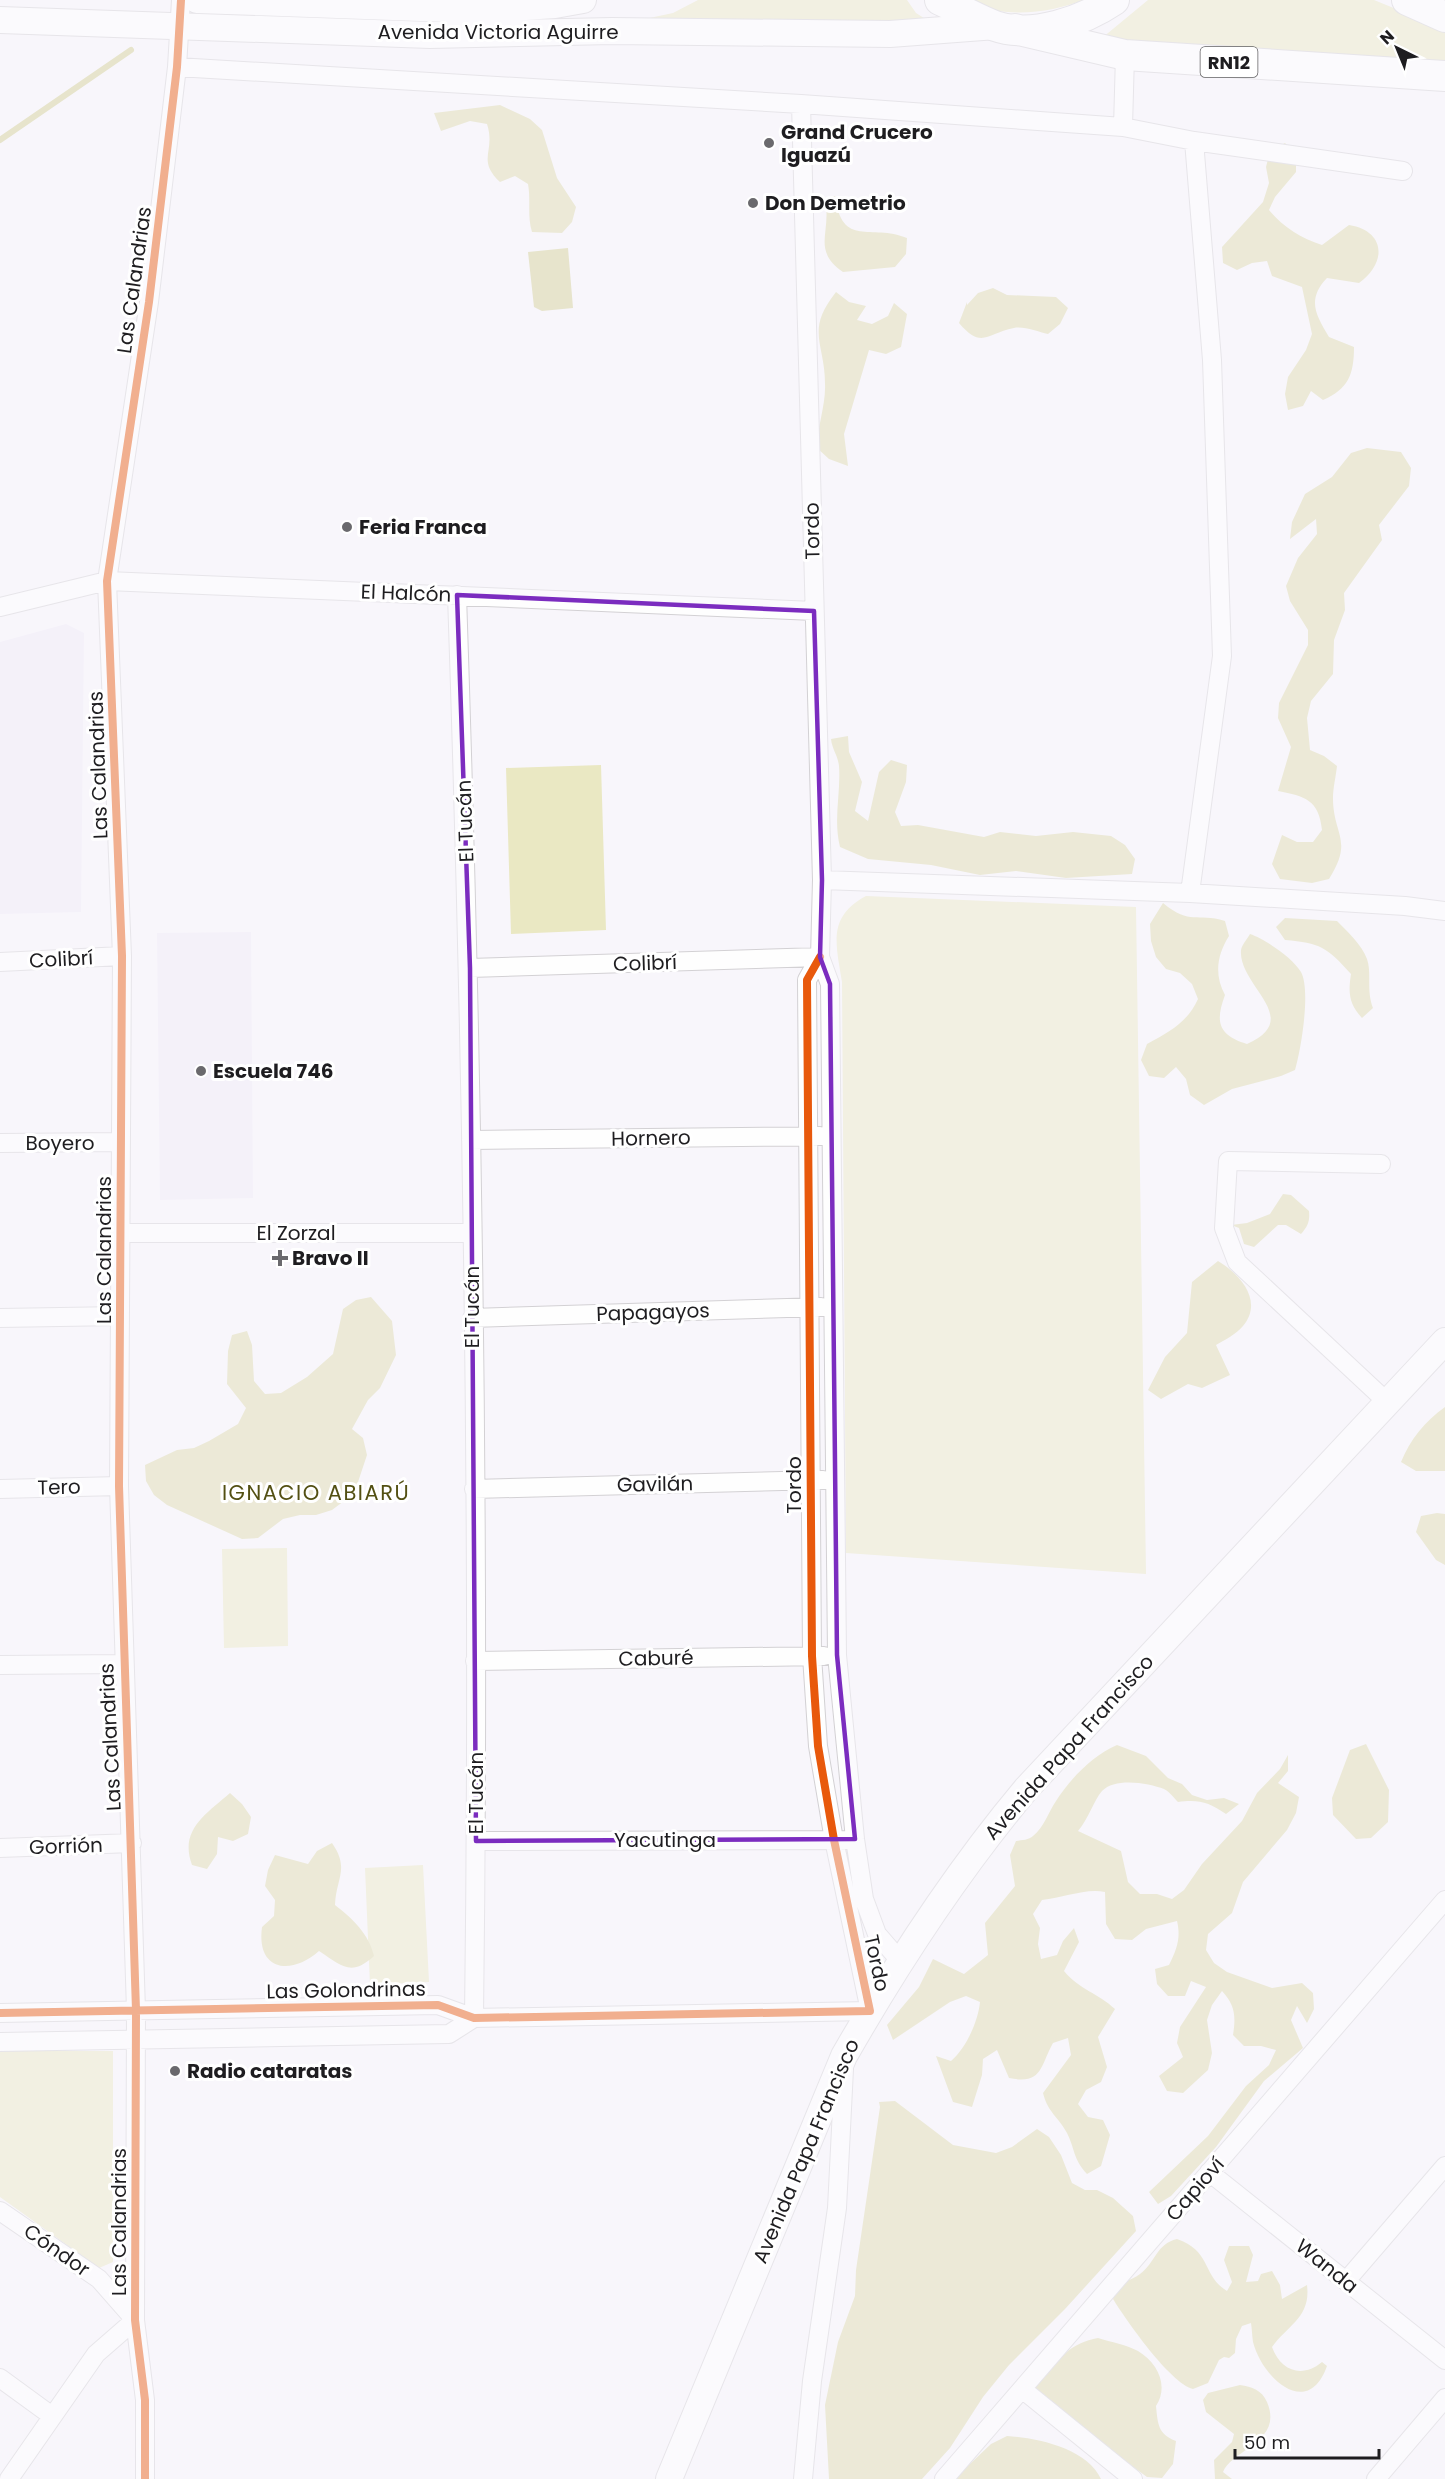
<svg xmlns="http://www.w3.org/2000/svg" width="1445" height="2479" font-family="Poppins,sans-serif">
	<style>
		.built { fill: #f0ebf7 }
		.green { fill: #eae8c3 }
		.forest { fill: #dddaac }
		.water { fill: #d2cf93 }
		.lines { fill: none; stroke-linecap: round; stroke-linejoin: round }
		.stream { stroke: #d2cf93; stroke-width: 6 }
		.minor-casing { stroke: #d3d1d4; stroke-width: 20 }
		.secondary-casing { stroke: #d3d1d4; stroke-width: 28 }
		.trunk-casing { stroke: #d3d1d4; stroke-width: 32 }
		.minor { stroke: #fefefe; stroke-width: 18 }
		.secondary { stroke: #fefefe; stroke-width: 26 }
		.trunk { stroke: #fefefe; stroke-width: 30 }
		.cycleway-casing { stroke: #fff; stroke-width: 11 }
		.cycleway { stroke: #e8590c; stroke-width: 8 }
		.marked { fill: none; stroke: #7b2cbf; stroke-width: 4.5; stroke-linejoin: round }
		.poi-dot { fill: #6a696d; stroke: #fff; stroke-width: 2 }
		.labels { text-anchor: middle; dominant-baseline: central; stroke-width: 6; stroke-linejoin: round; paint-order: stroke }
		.shield { fill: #fff; stroke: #626163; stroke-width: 1.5 }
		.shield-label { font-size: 18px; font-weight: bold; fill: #1e1d20 }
		.street-label { font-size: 20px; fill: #1e1d20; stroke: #fff }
		.poi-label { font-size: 20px; font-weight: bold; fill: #1e1d20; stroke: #fff; text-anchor: start }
		.neighbourhood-label { font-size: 21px; letter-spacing: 1.5px; fill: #535013; stroke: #fff }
	</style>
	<rect width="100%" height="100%" fill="#f8f6fb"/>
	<!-- built -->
	<path class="built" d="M66 624 84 633 81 912 0 914V642Z
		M251 932 253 1198 160 1200 157 933Z"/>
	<!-- green -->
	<path class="green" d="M698 0H907L916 13 944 31 626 23 673 13Z
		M969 0H1083C1051 13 1000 20 969 0Z
		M1148 0H1374L1445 29V65L1102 38Z
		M601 765 606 930 511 934 506 768Z
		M866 896 1136 907 1146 1574 846 1553 842 982C836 944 827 917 866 896Z
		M287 1548 288 1646 224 1648 222 1549Z
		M423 1865 429 1982 370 1985 365 1868Z
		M0 2051H113V2262L99 2268 0 2197Z"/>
	<!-- forest -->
	<path class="forest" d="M500 105 530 119 542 130 557 178 576 207 572 222 562 233 532 232C527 216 531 201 528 184L515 176 500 182C476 159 496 152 487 124L470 121 441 131 434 113Z
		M1285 143 1296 155V172L1275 197 1269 210C1283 227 1301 238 1322 245L1349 225C1386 231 1387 263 1359 283L1327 278C1307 299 1315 314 1329 337L1354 347C1354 375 1348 389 1323 400L1311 391 1303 406 1288 410 1285 394 1288 377 1306 350 1312 334 1302 287 1272 276 1267 261 1252 263 1237 270 1223 263 1222 247 1263 202 1269 183 1266 167 1270 151Z
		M835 196C842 249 871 223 907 238L906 254 895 267 843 272C811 250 832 232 825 200Z
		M993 288 1007 295 1056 297 1068 308 1060 324 1048 334C1038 332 1024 326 1014 328 987 333 982 350 959 323L967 302V305L978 293Z
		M836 292 849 302 866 306 857 320 872 324 888 316 894 303 907 314 901 347 886 354 869 350 844 434 848 466 829 459 817 448C817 427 826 405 825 384 825 343 805 331 836 292Z
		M1367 448 1401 452 1411 468 1409 486 1379 525 1382 540 1344 593 1345 610 1334 640 1333 674 1311 701 1307 718 1310 750 1324 756 1337 766C1336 776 1333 788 1333 798 1333 835 1354 840 1329 879L1312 883 1280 879 1272 864 1282 835 1297 842H1313L1322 830C1319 800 1305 796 1278 791L1291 747 1278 718 1279 703 1308 645V630L1290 601 1286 586 1298 558 1317 534 1316 519 1290 539 1292 522 1305 494 1332 477 1351 453Z
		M848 736 849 752 862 782 855 811 868 821 879 772 891 760 907 765 906 782 895 812 901 826 918 825 984 837 1000 832 1036 836 1073 832 1111 836 1125 845 1135 859 1132 874 1066 878 1016 871 980 875 931 865 868 859 840 847C833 819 841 793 839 766 838 756 832 749 831 739Z
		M1163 903C1191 926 1196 912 1225 921L1229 936C1217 955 1214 975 1225 995 1215 1022 1218 1035 1247 1044 1305 1018 1238 986 1241 950 1242 945 1247 939 1250 934 1265 939 1293 958 1301 972 1311 990 1301 1050 1295 1070L1281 1076 1232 1089 1204 1105 1190 1095 1186 1079 1176 1067 1164 1078 1149 1076 1141 1060 1147 1044C1169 1032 1187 1023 1198 999L1192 984 1180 973 1166 969 1156 957 1151 941 1150 924Z
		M1285 918 1337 921C1347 931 1362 945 1367 959 1372 973 1366 990 1373 1008L1362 1018C1349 1004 1348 993 1351 974 1327 947 1320 943 1285 940L1276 927Z
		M1283 1194 1291 1195 1309 1211C1310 1221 1308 1226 1301 1234L1286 1225H1278L1254 1247 1244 1244 1239 1228 1231 1225 1247 1223 1270 1214Z
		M1218 1261C1240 1274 1264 1301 1243 1326 1236 1334 1225 1340 1216 1345L1230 1375 1202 1388 1188 1384 1161 1399 1148 1390 1165 1357 1187 1333 1192 1282Z
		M371 1297 392 1321 396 1355 380 1388 368 1400 352 1429 363 1438 367 1455 357 1485 348 1498 332 1510 316 1515H300L283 1519 258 1538 242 1539 167 1505 154 1495 146 1481 145 1465 177 1450 194 1448 209 1441 238 1424 246 1408 227 1384 228 1351 232 1335 247 1331 252 1345 254 1381 265 1394 281 1393 307 1377 333 1354 343 1309 356 1300Z
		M1445 1407V1471H1416L1401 1462C1410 1440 1425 1421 1445 1407Z
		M1437 1513 1445 1514V1565L1436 1560 1416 1532 1421 1516Z
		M1366 1744 1389 1790 1388 1822 1371 1838 1356 1839 1333 1815 1332 1798 1350 1750Z
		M1117 1745 1146 1756 1168 1778 1182 1784 1192 1795 1207 1800 1224 1798 1239 1804 1226 1814C1209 1802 1198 1799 1178 1802 1174 1798 1170 1792 1164 1789 1149 1783 1115 1777 1102 1791 1094 1800 1089 1818 1078 1831L1121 1851 1128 1882 1140 1894H1157L1172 1899 1184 1890 1202 1864 1242 1821 1257 1793 1280 1769 1288 1755V1771L1278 1783 1299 1797 1296 1813 1287 1830 1243 1882 1232 1913 1208 1934 1206 1950 1214 1963 1227 1972 1272 1988 1302 1983 1313 1993 1314 2009 1307 2023 1297 2006 1291 2020 1303 2048 1264 2081 1216 2147 1171 2196 1158 2204 1149 2192 1208 2136 1246 2086 1269 2065 1276 2050 1261 2046H1244L1233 2035C1236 2016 1235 2005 1222 1991L1212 2005 1207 2020 1212 2053 1208 2070 1183 2093 1167 2091 1159 2076 1183 2057 1177 2043 1180 2027 1206 1987 1191 1981 1185 1996H1168L1157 1984 1155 1969 1169 1965C1177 1949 1181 1938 1177 1921L1146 1929 1132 1940 1115 1939 1106 1924 1105 1892C1085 1888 1064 1898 1042 1900L1033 1914 1040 1928 1038 1944 1041 1959 1057 1955 1063 1941 1074 1928 1079 1942 1064 1971C1080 1990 1098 1993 1115 2009L1098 2037 1107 2067 1101 2082 1086 2090 1078 2104 1088 2117 1103 2120 1110 2135 1101 2166 1087 2174C1073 2159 1075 2149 1067 2133 1058 2116 1048 2113 1043 2093L1071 2055 1068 2038 1053 2043C1040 2066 1043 2085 1009 2078L997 2050 983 2059 982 2075 972 2107 953 2102 936 2056 951 2061C966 2048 978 2022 980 2002L966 1996 950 2002 893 2040 887 2025 919 1987 933 1959 964 1974 988 1955 985 1923 1015 1886 1010 1855 1016 1841C1022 1840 1029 1840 1033 1836 1044 1827 1048 1813 1056 1801 1071 1778 1092 1756 1117 1745Z
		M230 1793 242 1804 251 1817 248 1834 233 1841 218 1837 217 1854 207 1869 192 1865C179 1830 206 1814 230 1793Z
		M332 1843C350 1869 336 1878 335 1905 353 1919 369 1934 374 1956 351 1977 342 1966 319 1951 291 1976 256 1971 262 1927L274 1916 275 1900 265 1886 268 1870 275 1855 308 1864 317 1851Z
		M895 2101 953 2145 996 2153 1012 2147 1037 2129 1049 2137 1061 2155 1072 2183 1085 2190H1097L1113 2198 1133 2216 1136 2231 1065 2309 1009 2365 983 2397 950 2448 922 2479H829L825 2405 838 2342 855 2296 856 2270 880 2107 879 2102Z
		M1177 2239C1212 2251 1202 2276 1227 2291L1232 2282 1224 2260 1229 2246H1249L1253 2255 1246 2282 1258 2281 1261 2274 1272 2271 1280 2285 1282 2299 1307 2285C1311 2317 1289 2324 1272 2347 1281 2372 1303 2378 1322 2362L1327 2366C1308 2420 1262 2378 1253 2342 1252 2336 1252 2329 1251 2323L1242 2326 1236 2339 1235 2353 1229 2358 1224 2357 1219 2360 1208 2383 1193 2389C1170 2383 1126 2320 1113 2299 1120 2279 1126 2284 1140 2274 1156 2262 1156 2244 1177 2239Z
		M1098 2338C1111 2342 1127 2345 1138 2351 1158 2363 1169 2386 1156 2406 1158 2425 1158 2434 1176 2441L1173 2464 1162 2478 1147 2477 1033 2394 1034 2381H1041C1056 2360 1072 2342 1098 2338Z
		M1240 2385C1252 2387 1262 2390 1267 2402 1284 2442 1232 2449 1223 2472L1232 2479H1215L1214 2460 1232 2442 1234 2434 1206 2412 1203 2400 1208 2393Z
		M1007 2436C1037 2438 1087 2448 1101 2479H954L991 2444Z"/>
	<!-- water -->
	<path class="water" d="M568 248 573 308 542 311 534 307 528 252Z"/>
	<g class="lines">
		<!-- stream -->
		<path class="stream" d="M0 140 131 50"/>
		<!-- minor casing -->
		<g class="minor-casing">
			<path id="minor" d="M177 67 801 104 1123 127 1194 141 1403 171
				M801 104 822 880 820 957 830 984 837 1655 855 1839 864 1899 877 1934 902 1963
				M1123 127 1125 55
				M457 595C473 1069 480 1544 474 2018
				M0 607 107 581 814 611
				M822 880 1190 893 1405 906 1445 911
				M1190 893 1222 656 1212 360 1194 141
				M0 962 122 956
				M470 968 820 957
				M471 1140 820 1136
				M0 1143 121 1142
				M1381 1164 1228 1161 1224 1228 1237 1262 1386 1401
				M120 1233H472
				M0 1318 120 1316
				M472 1318 821 1307
				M0 1489 119 1486
				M474 1489 823 1480
				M475 1661 824 1656
				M0 1665 124 1664
				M476 1841 846 1840
				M0 1848 132 1843
				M0 2013 438 2005 474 2018 870 2011 834 1840 818 1746 812 1656 807 980 820 957
				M0 2042 449 2034 474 2018
				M1209 2172 1445 2360
				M0 2211 99 2279 135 2320 96 2354 9 2479
				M1346 2281 1445 2166
				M0 2378 52 2416
				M1022 2389 1133 2479
				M145 2479V2400L135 2320 136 2010 119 1486 122 956 107 581 149 302 177 67 181 0
				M803 2479 812 2381 837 2208 844 2069
				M944 2479 1445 1900
				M1376 2479 1445 2398"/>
		</g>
		<!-- secondary casing -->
		<g class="secondary-casing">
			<path id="secondary" d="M197 0 476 10 555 5 583 0
				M0 20 430 35 612 31 890 34 996 26
				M669 2479 844 2056C896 1965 959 1869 1026 1789L1445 1341"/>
		</g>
		<!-- trunk casing -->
		<g class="trunk-casing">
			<path id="trunk" d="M940 0C958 8 976 19 995 26 1032 39 1083 21 1114 0
				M1407 0 1445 17
				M1015 29 1125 55 1445 76"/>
		</g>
		<!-- minor -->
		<use href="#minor" class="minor"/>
		<!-- secondary -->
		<use href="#secondary" class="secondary"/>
		<!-- trunk -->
		<use href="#trunk" class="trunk"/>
		<!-- cycleway casing -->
		<g class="cycleway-casing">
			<path id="cycleway" d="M0 2013 438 2005 474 2018 870 2011 834 1840 818 1746 812 1656 807 980 820 957
				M145 2479V2400L135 2320 136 2010 119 1486 122 956 107 581 149 302 177 67 181 0"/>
		</g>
		<!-- cycleway -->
		<use href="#cycleway" class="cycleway"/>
	</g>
	<!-- marked area -->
	<path d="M0 0H1445V2479H0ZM457 595 814 611 822 880 820 957 830 984 837 1655 855 1839 476 1841 470 968Z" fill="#f8f6fb" fill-opacity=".55" fill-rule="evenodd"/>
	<path class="marked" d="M457 595 814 611 822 880 820 957 830 984 837 1655 855 1839 476 1841 470 968Z"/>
	<!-- markers -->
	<g class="poi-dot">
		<circle cx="769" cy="143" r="6"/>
		<circle cx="753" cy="203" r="6"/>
		<circle cx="347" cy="527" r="6"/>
		<circle cx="201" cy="1071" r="6"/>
		<path d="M277 1249h6v6h6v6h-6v6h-6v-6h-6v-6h6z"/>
		<circle cx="175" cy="2071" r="6"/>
	</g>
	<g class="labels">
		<!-- shield labels -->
		<rect class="shield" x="1200.5" y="47" width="57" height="30" rx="4.5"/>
		<g class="shield-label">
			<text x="1229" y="62">RN12</text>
		</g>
		<!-- street labels -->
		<g class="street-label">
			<text x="498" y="32">Avenida Victoria Aguirre</text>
			<text transform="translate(134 280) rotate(-82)">Las Calandrias</text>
			<text transform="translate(812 531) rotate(-91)">Tordo</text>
			<text transform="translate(406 593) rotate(2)">El Halcón</text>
			<text transform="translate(98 765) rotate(-92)">Las Calandrias</text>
			<text transform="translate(465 821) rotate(-92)">El Tucán</text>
			<text transform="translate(61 959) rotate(-3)">Colibrí</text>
			<text transform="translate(645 963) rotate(-2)">Colibrí</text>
			<text transform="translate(651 1138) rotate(-1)">Hornero</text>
			<text x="60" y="1143">Boyero</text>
			<text x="296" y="1233">El Zorzal</text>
			<text transform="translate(104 1250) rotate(-90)">Las Calandrias</text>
			<text transform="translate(472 1307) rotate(-90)">El Tucán</text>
			<text transform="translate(653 1312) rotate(-2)">Papagayos</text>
			<text transform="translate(655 1484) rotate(-1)">Gavilán</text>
			<text transform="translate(794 1485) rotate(-90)">Tordo</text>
			<text transform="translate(59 1487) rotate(-1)">Tero</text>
			<text transform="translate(656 1658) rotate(-1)">Caburé</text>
			<text transform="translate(110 1737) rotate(-93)">Las Calandrias</text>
			<text transform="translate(1069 1747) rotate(-48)">Avenida Papa Francisco</text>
			<text transform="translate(476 1793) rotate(-90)">El Tucán</text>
			<text x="665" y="1840">Yacutinga</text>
			<text transform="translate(66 1846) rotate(-2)">Gorrión</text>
			<text transform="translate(877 1963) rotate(78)">Tordo</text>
			<text transform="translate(346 1990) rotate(-1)">Las Golondrinas</text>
			<text transform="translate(806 2151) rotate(-67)">Avenida Papa Francisco</text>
			<text transform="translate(1195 2189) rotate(-49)">Capioví</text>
			<text transform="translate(119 2222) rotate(-90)">Las Calandrias</text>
			<text transform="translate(57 2250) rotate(35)">Cóndor</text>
			<text transform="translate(1327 2266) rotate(39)">Wanda</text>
		</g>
		<!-- poi labels -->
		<g class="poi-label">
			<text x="781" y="132">Grand Crucero<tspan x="781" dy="23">Iguazú</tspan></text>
			<text x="765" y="203">Don Demetrio</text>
			<text x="359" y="527">Feria Franca</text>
			<text x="213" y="1071">Escuela 746</text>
			<text x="292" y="1258">Bravo II</text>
			<text x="187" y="2071">Radio cataratas</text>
		</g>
		<!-- neighbourhood labels -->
		<g class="neighbourhood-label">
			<text x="316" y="1492">IGNACIO ABIARÚ</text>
		</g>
	</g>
	<!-- north arrow -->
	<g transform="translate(1397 48) rotate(317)" stroke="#ffffff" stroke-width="4.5" paint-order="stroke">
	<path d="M0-4.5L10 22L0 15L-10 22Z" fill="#1e1d20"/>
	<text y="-9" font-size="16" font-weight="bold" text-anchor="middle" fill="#1e1d20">N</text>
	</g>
	<!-- scale -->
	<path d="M1235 2449v9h144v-9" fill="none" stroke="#1e1d20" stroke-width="3"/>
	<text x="1244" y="2449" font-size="18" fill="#1e1d20" stroke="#ffffff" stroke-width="4.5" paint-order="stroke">50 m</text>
</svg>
